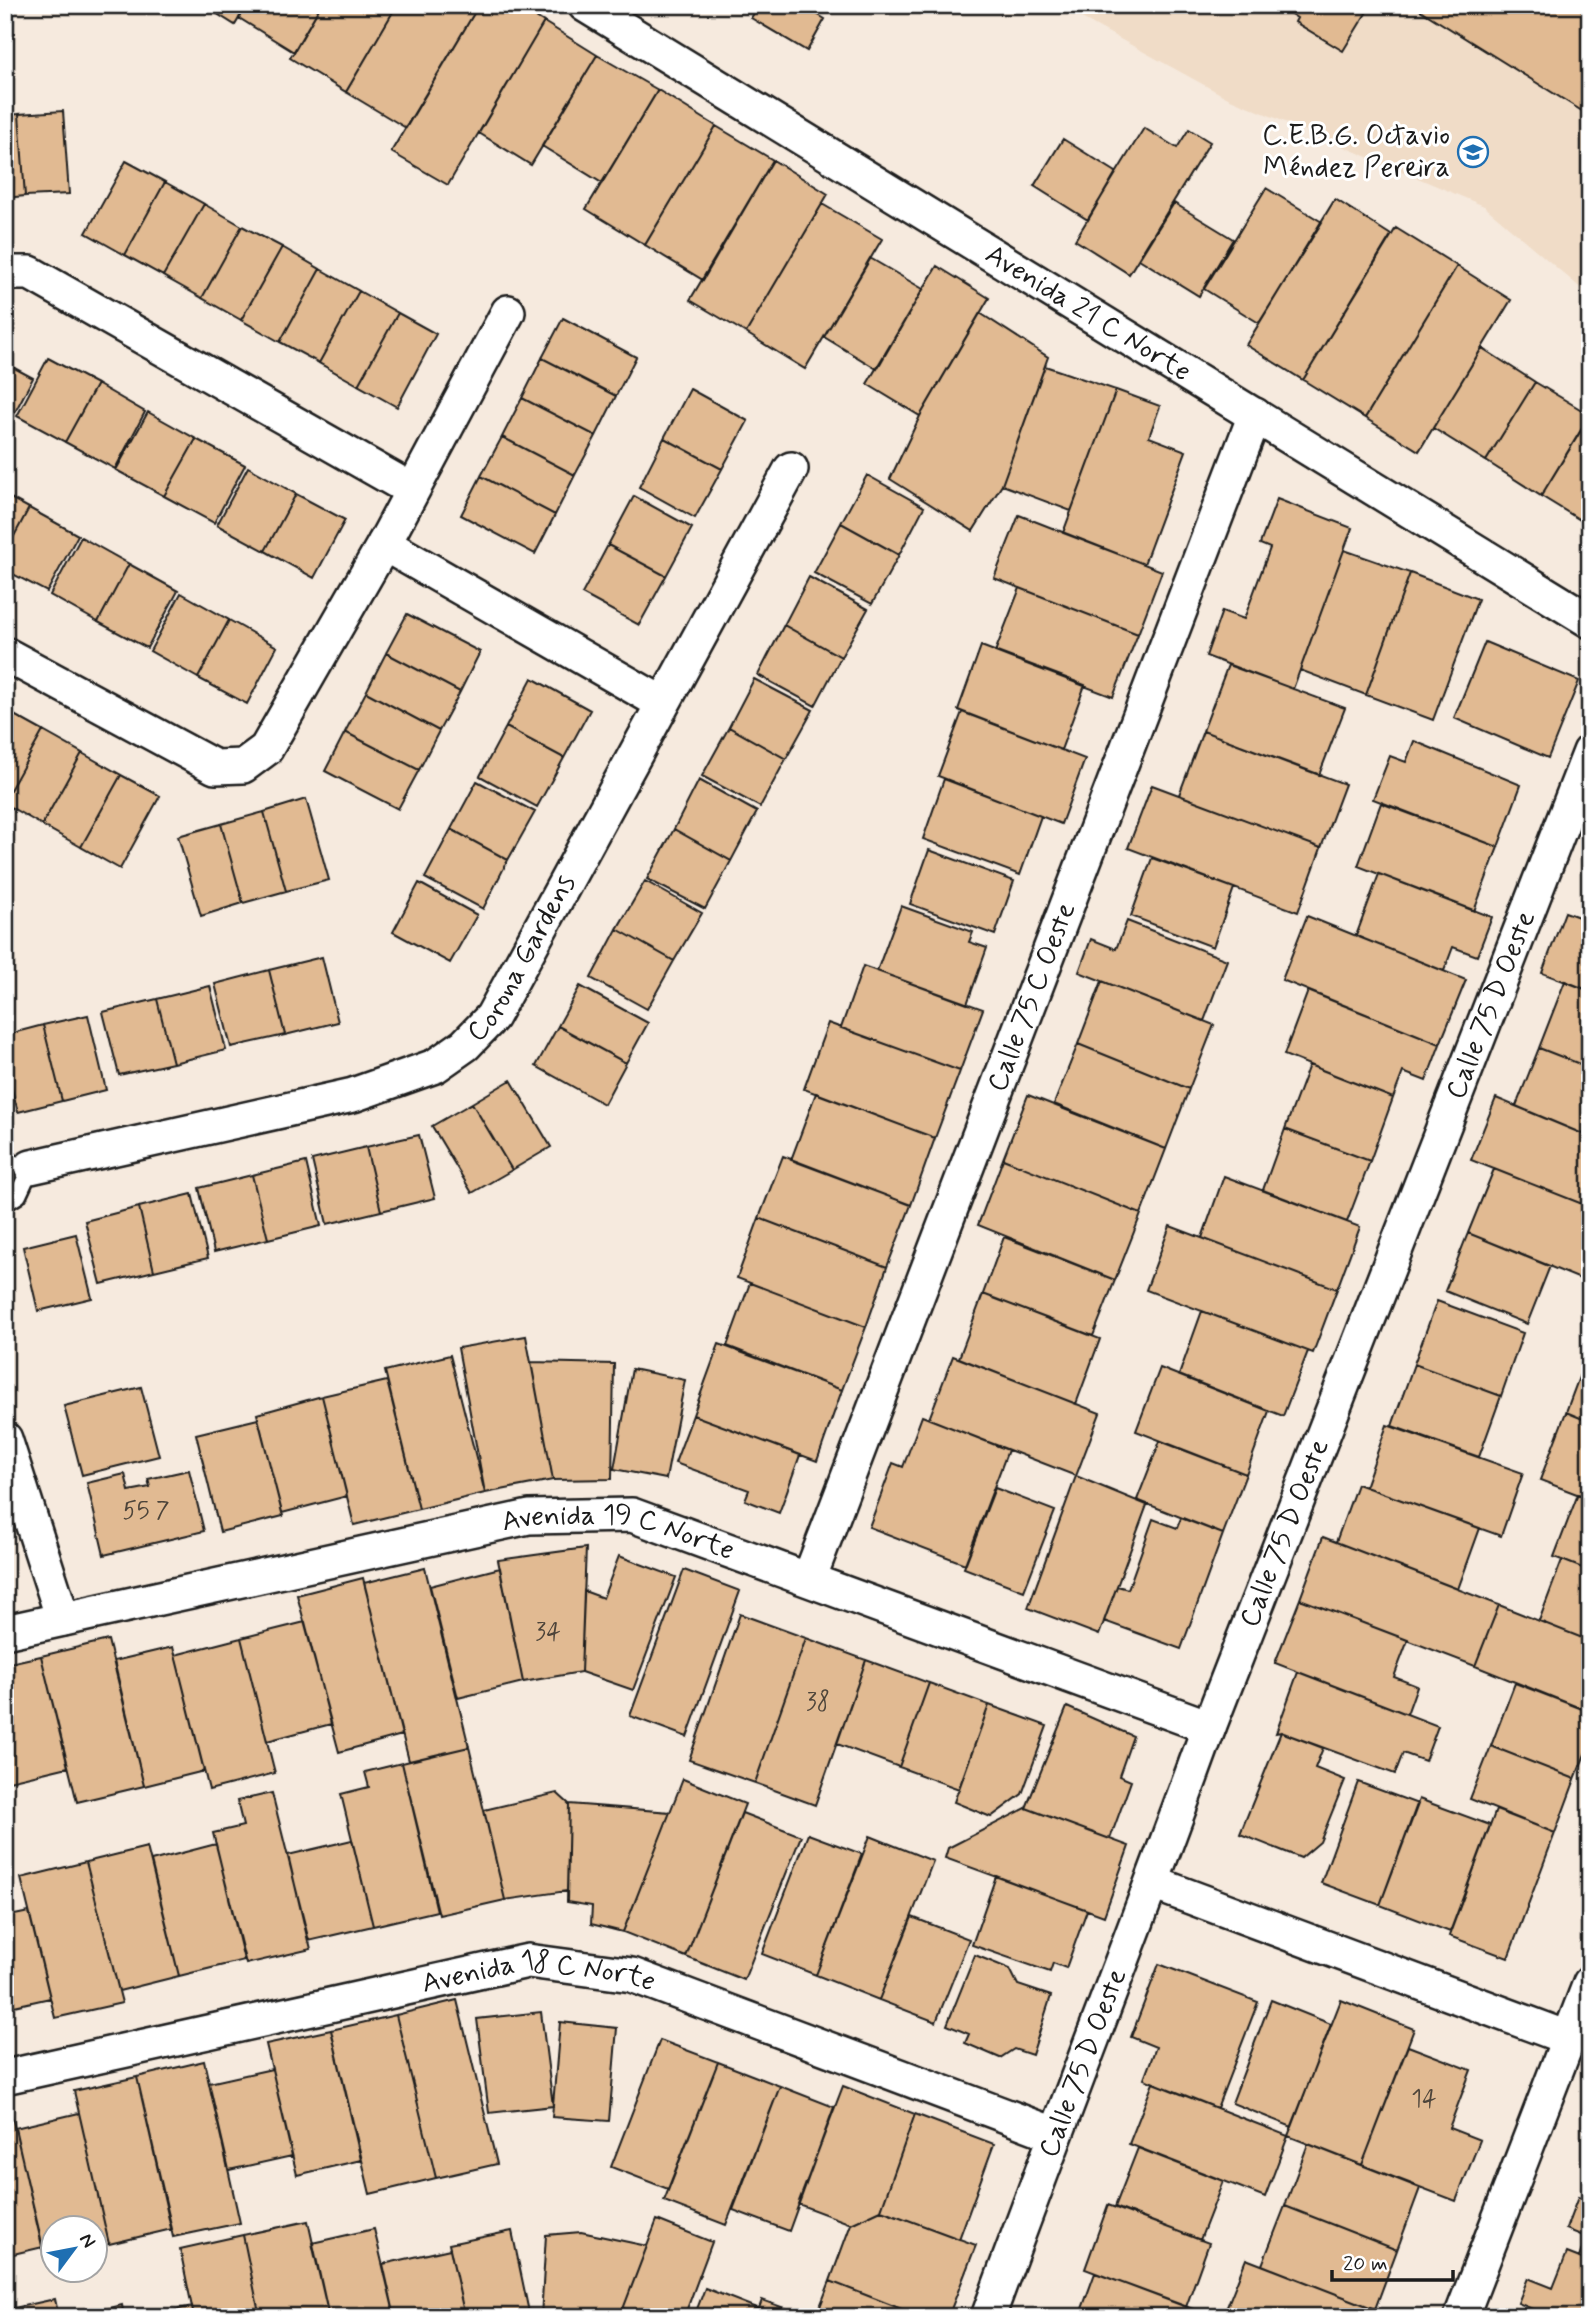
<svg xmlns="http://www.w3.org/2000/svg" width="1595" height="2322" font-family="Mynerve,sans-serif">
	<style>
		.built { fill: #f0dcc7 }
		.building { fill: #e1ba92; stroke: #1c1c1c; stroke-width: 2 }
		.lines { fill: none; stroke-linecap: round; stroke-linejoin: round }
		.service-casing { stroke: #1c1c1c; stroke-width: 21 }
		.minor-casing { stroke: #1c1c1c; stroke-width: 38 }
		.service { stroke: #fff; stroke-width: 16 }
		.minor { stroke: #fff; stroke-width: 33 }
		.labels { text-anchor: middle; dominant-baseline: central; stroke-width: 6; stroke-linejoin: round; paint-order: stroke }
		.number-label { font-size: 24px; fill: #4d443a }
		.poi-label { font-size: 28px; fill: #1c1c1c; stroke: #fff; text-anchor: end }
		.street-label { font-size: 28px; fill: #1c1c1c; stroke: #fff }
	</style>
	<rect width="100%" height="100%" fill="#f6eade"/>
	<filter id="ink" filterUnits="userSpaceOnUse"><feTurbulence type="fractalNoise" baseFrequency=".0143" numOctaves="2"/><feDisplacementMap in="SourceGraphic" scale="14" xChannelSelector="R" yChannelSelector="G"/><feConvolveMatrix kernelMatrix="1 2 1 2 8 2 1 2 1" color-interpolation-filters="sRGB"/></filter>
	<g filter="url(#ink)">
		<!-- built -->
		<path class="built" d="M1058 5H1590V296L1484 206 1228 98Z"/>
		<!-- building -->
		<path class="building" d="M203 5H247L235 25Z
			M247 5H321L294 52 239 18Z
			M321 5H397L346 92 290 58Z
			M397 5H479L406 128 346 92Z
			M479 5H516L544 22 448 185 391 152Z
			M759 5H802L825 19 807 51 751 18Z
			M1277 5H1371L1343 51 1295 22 1297 18Z
			M1412 5H1590V116Z
			M544 22 597 55 531 165 479 133Z
			M597 55 658 90 602 183 542 146Z
			M658 90 716 126 645 245 586 209Z
			M63 111 69 194 25 196 19 114Z
			M19 114 25 196 5 198V115Z
			M716 126 773 160 703 280 645 245Z
			M1144 128 1177 148 1189 129 1210 142 1129 274 1075 240Z
			M1063 139 1116 172 1088 220 1034 186Z
			M773 160 828 194 746 333 690 300Z
			M126 161 165 182 125 255 86 233Z
			M165 182 204 204 163 276 125 255Z
			M1266 188 1322 222 1259 323 1204 289Z
			M1335 199 1391 235 1303 380 1246 345Z
			M1174 203 1233 239 1199 296 1139 259Z
			M204 204 242 226 202 298 163 276Z
			M822 204 882 239 805 369 746 333Z
			M242 226 282 247 241 320 202 298Z
			M1396 228 1457 266 1365 418 1303 380Z
			M282 247 320 269 280 342 241 320Z
			M870 258 923 289 877 369 824 337Z
			M937 266 989 298 920 416 867 384Z
			M1457 266 1511 300 1419 451 1365 418Z
			M320 269 359 291 319 363 280 342Z
			M359 291 398 313 358 385 319 363Z
			M398 313 436 334 397 407 358 385Z
			M980 313 1048 357 1002 485 973 531 890 479 920 416Z
			M563 318 636 357 616 396 542 358Z
			M1482 348 1535 382 1486 461 1433 428Z
			M48 358 97 384 65 442 17 416Z
			M542 358 616 396 596 436 522 398Z
			M5 363 33 378 5 431Z
			M1045 366 1116 390 1071 511 1002 485Z
			M1535 382 1590 415 1541 496 1486 461Z
			M97 384 145 412 115 469 65 442Z
			M690 389 748 421 722 469 664 438Z
			M1116 390 1160 406 1149 437 1186 451 1144 564 1063 533Z
			M522 398 596 436 575 475 502 437Z
			M148 412 196 439 164 496 116 470Z
			M1590 416V526L1541 496Z
			M502 437 575 475 555 515 481 476Z
			M664 438 722 469 695 518 639 487Z
			M196 439 245 465 214 523 164 496Z
			M248 467 296 494 265 551 217 525Z
			M867 475 924 507 899 555 841 523Z
			M481 476 555 515 535 554 461 515Z
			M296 494 345 520 314 578 265 551Z
			M5 495 29 508 5 553Z
			M634 496 692 528 666 576 608 545Z
			M1277 499 1352 528 1293 689 1206 656 1222 611 1244 619 1270 548 1260 544Z
			M29 508 78 535 47 592 5 570V553Z
			M1019 515 1162 571 1138 634 994 578Z
			M841 523 899 555 872 604 814 573Z
			M81 537 129 564 98 622 50 595Z
			M608 545 666 576 639 625 582 594Z
			M1344 550 1410 573 1366 695 1300 670Z
			M129 564 178 591 147 648 98 622Z
			M1410 573 1478 599 1433 720 1366 695Z
			M809 577 868 609 841 657 784 625Z
			M1020 588 1138 634 1113 697 995 652Z
			M181 593 229 620 198 678 150 651Z
			M407 614 480 652 460 692 386 653Z
			M229 620 277 647 247 704 198 678Z
			M784 625 841 657 815 706 758 675Z
			M1485 642 1579 681 1548 758 1454 718Z
			M981 646 1085 685 1061 750 958 710Z
			M386 653 460 692 439 731 366 692Z
			M1228 665 1345 708 1319 775 1203 731Z
			M532 678 590 710 564 758 506 727Z
			M754 679 813 710 786 759 729 727Z
			M366 692 439 731 419 770 345 732Z
			M5 710 43 731 5 799Z
			M962 712 1085 759 1061 824 938 776Z
			M506 727 564 758 537 807 480 776Z
			M729 727 786 759 760 807 702 776Z
			M43 731 82 753 42 825 5 804V799Z
			M1203 731 1345 784 1321 848 1179 795Z
			M345 732 419 770 398 809 325 771Z
			M1414 741 1521 785 1498 847 1373 799 1390 756 1406 762Z
			M82 753 121 775 81 847 42 825Z
			M121 775 160 796 120 869 81 847Z
			M944 779 1041 816 1020 875 923 839Z
			M699 780 757 812 731 861 674 829Z
			M477 781 535 812 508 860 451 829Z
			M1152 785 1321 848 1298 912 1128 848Z
			M306 799 329 880 286 891 264 812Z
			M1381 803 1498 847 1474 911 1358 866Z
			M264 812 286 891 243 903 221 824Z
			M221 824 243 903 201 916 178 836Z
			M451 829 508 860 483 909 425 878Z
			M674 829 731 861 705 909 647 879Z
			M929 850 1014 881 995 935 910 904Z
			M1152 858 1234 888 1213 947 1131 916Z
			M1379 874 1492 917 1477 956 1453 947 1444 971 1356 936Z
			M645 881 702 913 674 961 617 929Z
			M419 883 477 915 450 963 393 932Z
			M901 906 973 932 969 942 987 948 967 1004 877 971Z
			M1565 912 1590 921V991L1542 973Z
			M1307 916 1466 980 1440 1044 1282 980Z
			M1127 921 1227 960 1204 1021 1079 972 1091 939 1116 949Z
			M617 929 674 961 647 1009 591 978Z
			M322 957 338 1022 285 1035 269 970Z
			M863 966 983 1009 960 1071 841 1028Z
			M269 970 285 1035 231 1047 215 984Z
			M1102 981 1214 1025 1189 1089 1078 1044Z
			M1565 981 1590 991V1068L1539 1048Z
			M210 986 226 1050 173 1063 157 999Z
			M580 986 648 1023 626 1063 558 1026Z
			M1308 991 1440 1044 1426 1081 1403 1072 1393 1098 1284 1055Z
			M157 999 173 1063 119 1075 103 1012Z
			M88 1015 106 1090 62 1101 43 1025Z
			M828 1023 960 1071 935 1138 804 1089Z
			M43 1025 62 1101 18 1112 5 1063V1035Z
			M558 1026 626 1063 604 1104 536 1066Z
			M1078 1044 1189 1089 1166 1149 1054 1104Z
			M1539 1048 1590 1068V1137L1516 1106Z
			M1309 1065 1393 1098 1370 1161 1285 1129Z
			M511 1080 551 1147 512 1170 472 1103Z
			M816 1093 935 1138 911 1205 791 1160Z
			M1028 1095 1166 1149 1141 1214 1003 1159Z
			M1496 1098 1590 1137V1207L1471 1160Z
			M472 1103 512 1170 472 1193 432 1126Z
			M1285 1129 1370 1161 1347 1222 1263 1190Z
			M419 1135 435 1198 381 1211 366 1147Z
			M366 1147 381 1211 327 1224 312 1160Z
			M783 1156 911 1205 887 1267 759 1218Z
			M1003 1159 1141 1214 1115 1280 978 1225Z
			M306 1162 321 1226 268 1239 252 1175Z
			M1494 1169 1590 1207V1283L1468 1233Z
			M252 1175 268 1239 214 1252 199 1188Z
			M1224 1176 1360 1227 1337 1289 1202 1238Z
			M192 1194 208 1258 154 1271 139 1207Z
			M139 1207 154 1271 101 1284 85 1221Z
			M759 1218 887 1267 866 1327 737 1278Z
			M1170 1226 1337 1289 1313 1353 1146 1290Z
			M1468 1233 1550 1266 1527 1324 1445 1291Z
			M76 1234 92 1298 38 1311 23 1247Z
			M1004 1237 1115 1280 1093 1336 983 1294Z
			M750 1283 866 1327 842 1390 727 1346Z
			M983 1294 1100 1339 1076 1404 959 1358Z
			M1437 1301 1523 1333 1501 1396 1414 1364Z
			M1202 1311 1308 1351 1283 1416 1179 1375Z
			M526 1336 553 1480 485 1493 458 1348Z
			M719 1344 842 1390 817 1461 693 1415Z
			M1588 1353 1590 1354V1422L1566 1412Z
			M450 1355 485 1493 419 1509 385 1371Z
			M953 1356 1100 1413 1076 1476 929 1419Z
			M531 1362 614 1364 612 1479 553 1480Z
			M1414 1364 1501 1396 1479 1457 1392 1426Z
			M1160 1368 1269 1411 1246 1474 1136 1431Z
			M632 1369 685 1380 666 1479 614 1469Z
			M387 1381 419 1509 354 1525 322 1396Z
			M141 1387 159 1456 82 1475 64 1406Z
			M322 1396 347 1496 282 1513 257 1414Z
			M1566 1412 1590 1422V1499L1540 1480Z
			M693 1415 800 1455 779 1513 745 1500 749 1490 675 1463Z
			M922 1416 1008 1450 965 1564 869 1527 893 1463 903 1467Z
			M258 1419 283 1516 220 1532 196 1434Z
			M1387 1425 1523 1473 1501 1536 1365 1487Z
			M1160 1441 1246 1474 1223 1534 1137 1500Z
			M189 1470 204 1531 104 1555 87 1483 125 1474 129 1491 150 1487 148 1479Z
			M1076 1476 1147 1505 1099 1635 1028 1608Z
			M1357 1484 1480 1528 1458 1589 1336 1542Z
			M995 1488 1055 1511 1024 1591 964 1568Z
			M1578 1494 1590 1499V1571L1554 1557Z
			M1181 1518 1223 1534 1181 1649 1104 1621 1117 1586 1128 1589 1153 1519 1177 1528Z
			M1323 1537 1499 1605 1475 1666 1300 1599Z
			M586 1548 581 1672 523 1682 498 1560Z
			M619 1556 676 1577 633 1690 581 1672 584 1591 603 1598Z
			M1562 1560 1590 1571V1641L1539 1621Z
			M425 1568 469 1747 409 1761 364 1583Z
			M500 1568 523 1682 458 1698 430 1586Z
			M684 1570 740 1591 687 1737 630 1716Z
			M363 1578 402 1735 339 1752 297 1595Z
			M1300 1599 1408 1640 1394 1677 1417 1686 1407 1714 1275 1663Z
			M1499 1605 1590 1641V1712L1475 1666Z
			M740 1614 806 1638 755 1783 689 1760Z
			M305 1622 331 1724 267 1741 241 1638Z
			M241 1638 275 1773 209 1790 175 1655Z
			M806 1638 866 1660 815 1805 755 1783Z
			M108 1640 144 1786 77 1802 41 1656Z
			M173 1647 204 1771 144 1786 114 1661Z
			M41 1656 68 1767 5 1782V1664Z
			M866 1660 929 1683 899 1767 837 1744Z
			M1298 1672 1438 1726 1425 1761 1403 1753 1395 1774 1281 1732 1276 1733Z
			M929 1683 989 1705 959 1789 899 1767Z
			M1515 1683 1590 1712V1742L1575 1779 1491 1746Z
			M989 1705 1047 1726 1022 1794 991 1817 954 1802Z
			M1067 1707 1133 1736 1119 1776 1131 1781 1110 1839 1026 1808Z
			M1281 1732 1323 1748 1315 1768 1345 1780 1320 1842 1301 1858 1240 1834Z
			M1491 1746 1575 1779 1555 1833 1470 1799Z
			M469 1747 505 1900 439 1915 402 1763Z
			M402 1763 437 1911 373 1926 341 1794 369 1787 365 1772Z
			M683 1779 745 1804 686 1957 623 1932Z
			M1358 1782 1418 1804 1380 1905 1321 1883Z
			M272 1793 311 1949 246 1964 213 1833 243 1826 237 1801Z
			M557 1793 569 1804 567 1891 505 1900 484 1810Z
			M1419 1799 1490 1825 1450 1932 1380 1905Z
			M569 1804 670 1812 623 1932 591 1924 592 1906 567 1902Z
			M1026 1808 1129 1846 1104 1916 945 1858 948 1848Z
			M1496 1810 1555 1833 1508 1958 1449 1936Z
			M742 1813 801 1836 744 1980 686 1957Z
			M808 1834 862 1854 816 1975 762 1954Z
			M870 1836 933 1861 879 2000 816 1975Z
			M352 1840 373 1926 308 1941 288 1855Z
			M216 1844 244 1960 179 1976 151 1861Z
			M147 1847 179 1976 119 1991 86 1862Z
			M86 1862 122 2003 55 2018 21 1878Z
			M996 1876 1087 1910 1066 1968 1053 1963 1050 1972 972 1945Z
			M29 1912 50 1998 5 2008V1917Z
			M912 1917 969 1939 936 2022 879 2000Z
			M975 1955 1010 1969 1018 1985 1051 1996 1032 2055 1014 2049 1000 2058 965 2043 969 2034 947 2025Z
			M1159 1964 1258 2002 1217 2108 1144 2079 1156 2047 1131 2037Z
			M457 2000 497 2164 436 2178 396 2015Z
			M1271 2000 1331 2024 1292 2127 1232 2103Z
			M1341 2000 1414 2029 1362 2165 1288 2136Z
			M541 2012 553 2106 489 2113 477 2019Z
			M396 2015 436 2178 370 2194 331 2030Z
			M560 2022 617 2028 609 2121 552 2117Z
			M331 2030 361 2160 297 2175 266 2044Z
			M660 2040 718 2062 668 2189 611 2167Z
			M1408 2046 1471 2070 1449 2128 1480 2140 1456 2201 1362 2165Z
			M204 2061 240 2223 173 2237 137 2077Z
			M718 2062 780 2086 726 2225 664 2201Z
			M272 2069 292 2156 229 2170 209 2083Z
			M137 2077 172 2229 109 2244 74 2091Z
			M1153 2083 1288 2136 1265 2197 1129 2144Z
			M780 2086 834 2107 789 2231 733 2210Z
			M843 2086 915 2114 881 2210 851 2224 798 2204Z
			M9 2104 43 2247 5 2256V2105Z
			M79 2113 109 2244 94 2247V2228H52V2257L45 2259 15 2128Z
			M915 2114 994 2144 959 2239 881 2210Z
			M1308 2144 1420 2188 1397 2250 1285 2206Z
			M1138 2148 1223 2181 1200 2240 1115 2207Z
			M1578 2197 1590 2202V2262L1579 2258 1586 2237 1566 2229Z
			M1108 2205 1209 2243 1186 2307 1085 2269Z
			M1285 2206 1397 2250 1375 2309 1262 2265Z
			M881 2210 976 2245 948 2317H922L830 2281 851 2224Z
			M657 2220 712 2242 684 2317H620Z
			M308 2221 329 2317H260L243 2235Z
			M374 2229 395 2317H329L312 2243Z
			M512 2231 530 2317H465L449 2244Z
			M581 2232 647 2246 620 2317H541L546 2235Z
			M243 2235 260 2317H194L180 2249Z
			M450 2249 465 2317H395L383 2264Z
			M1567 2253 1590 2262V2317H1551L1518 2303 1528 2278 1553 2288Z
			M1246 2259 1375 2309 1372 2317H1223Z
			M1095 2273 1207 2314 1206 2317H1079Z
			M830 2281 922 2317H816Z
			M705 2288 759 2309 756 2317H694Z
			M55 2299 59 2317H5V2310Z
			M762 2300 806 2316V2317H756Z
			M122 2305 124 2317H75Z
			M192 2306 194 2317H146Z"/>
		<g class="lines">
			<!-- service casing -->
			<g class="service-casing">
				<path id="service" d="M5 1162 31 1167 18 1195 5 1203"/>
			</g>
			<!-- minor casing -->
			<g class="minor-casing">
				<g id="minor">
					<path id="s1" d="M585 5 1590 621"/>
					<path d="M5 273H30L412 490"/>
					<path d="M384 544 662 703"/>
					<path d="M5 654 215 767 243 766 266 749 384 544 508 312"/>
					<path id="s2" d="M31 1167 353 1095 435 1066 465 1045 492 1017 791 469"/>
					<path d="M5 1439 63 1619"/>
					<path id="s3" d="M809 1579 1255 415"/>
					<path id="s4" d="M5 1632 529 1517 632 1515 1209 1727"/>
					<path d="M1153 1883 1568 2038"/>
					<path id="s5" d="M5 2077 528 1961 632 1975 1054 2134"/>
					<path id="s6" d="M988 2317C1060 2119 1138 1924 1209 1727L1590 752"/>
					<path d="M1461 2317 1590 1983"/>
				</g>
			</g>
			<!-- service -->
			<use href="#service" class="service"/>
			<!-- minor -->
			<use href="#minor" class="minor"/>
		</g>
	</g>
	<!-- icons -->
	<defs>
		<g id="school-ring" transform="scale(1.575)"><circle r="9.5" fill="#fff" stroke="#1f6fb2" stroke-width="1.5"/><path d="M0-5L7-2L0 1L-7-2ZM-4 1L0 2.5L4 1V4Q0 6-4 4Z" fill="#1f6fb2"/></g>
	</defs>
	<g fill-rule="evenodd">
		<use href="#school-ring" x="1473" y="152"/>
	</g>
	<g class="labels">
		<!-- number labels -->
		<g class="number-label">
			<text x="146" y="1511">55 7</text>
			<text x="548" y="1632">34</text>
			<text x="818" y="1702">38</text>
			<text x="1424" y="2099">14</text>
		</g>
		<!-- poi labels -->
		<g class="poi-label">
			<text x="1450" y="136">C.E.B.G. Octavio<tspan x="1450" dy="32">Méndez Pereira</tspan></text>
		</g>
		<!-- street labels -->
		<g class="street-label">
			<text stroke="none"><textPath href="#s1" startOffset="590">Avenida 21 C Norte</textPath></text>
			<text stroke="none"><textPath href="#s2" startOffset="558">Corona Gardens</textPath></text>
			<text stroke="none"><textPath href="#s3" startOffset="623">Calle 75 C Oeste</textPath></text>
			<text stroke="none"><textPath href="#s6" startOffset="1405">Calle 75 D Oeste</textPath></text>
			<text stroke="none"><textPath href="#s6" startOffset="838">Calle 75 D Oeste</textPath></text>
			<text stroke="none"><textPath href="#s4" startOffset="628">Avenida 19 C Norte</textPath></text>
			<text stroke="none"><textPath href="#s5" startOffset="546">Avenida 18 C Norte</textPath></text>
			<text stroke="none"><textPath href="#s6" startOffset="271">Calle 75 D Oeste</textPath></text>
		</g>
	</g>
	<!-- margin -->
	<rect width="1595" height="2322" fill="none" stroke="#fff" stroke-width="28"/>
	<rect x="14" y="14" width="1567" height="2294" fill="none" stroke="#1c1c1c" stroke-width="2.5" filter="url(#ink)"/>
	<!-- north arrow -->
	<g transform="translate(74 2249) rotate(58)"><circle r="33" fill="#ffffff" stroke="#a4a4a4" stroke-width="2"/>
	<path d="M0-5L12 26L0 18L-12 26Z" fill="#1f6fb2"/>
	<text y="-10" font-size="19" font-weight="bold" text-anchor="middle" fill="#1c1c1c">N</text>
	</g>
	<!-- scale -->
	<path d="M1332 2270v10h121v-10" fill="none" stroke="#1c1c1c" stroke-width="3.5"/>
	<text x="1343" y="2270" font-size="21" fill="#1c1c1c" stroke="#ffffff" stroke-width="5" paint-order="stroke">20 m</text>
</svg>
